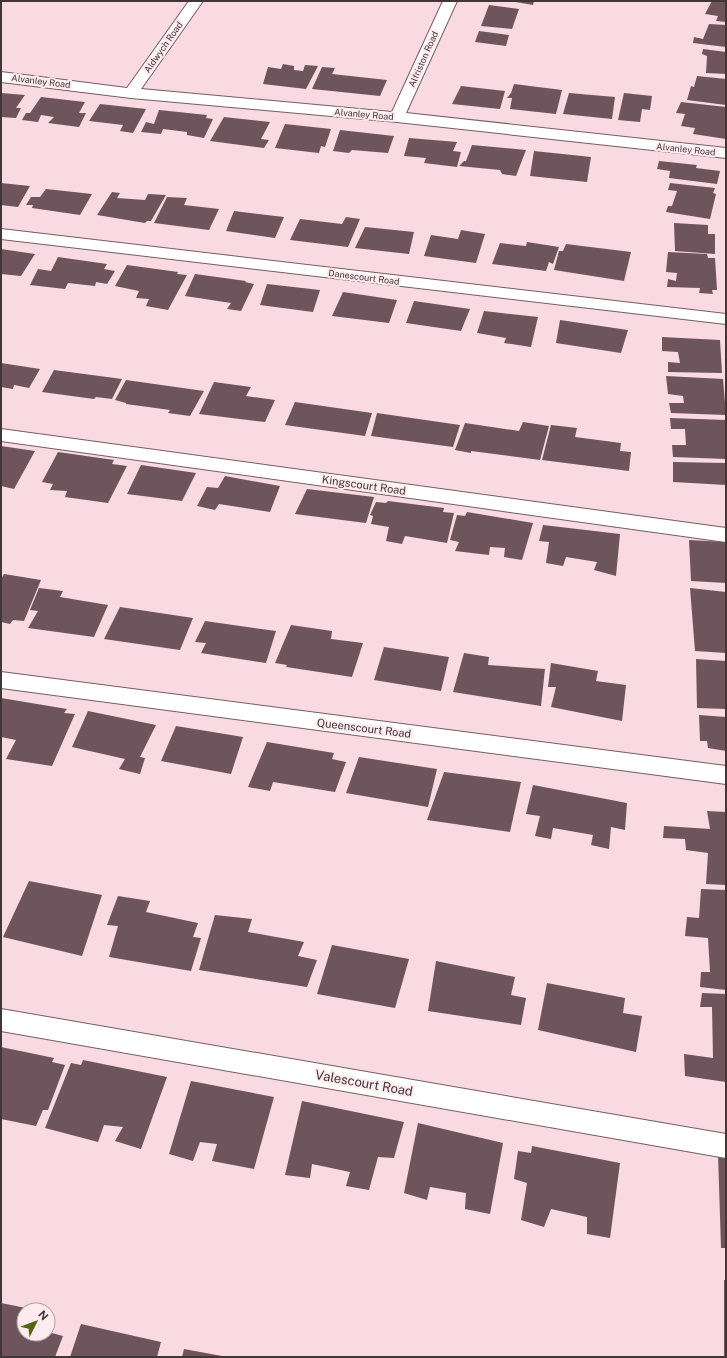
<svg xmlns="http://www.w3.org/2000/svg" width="727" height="1358" font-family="'Public Sans',sans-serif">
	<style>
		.building { fill: #6e545c }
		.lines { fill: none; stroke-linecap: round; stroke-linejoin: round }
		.minor-casing { stroke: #765c63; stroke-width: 2 }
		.minor { fill: #fff; fill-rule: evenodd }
		.labels { text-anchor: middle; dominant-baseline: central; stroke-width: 4; stroke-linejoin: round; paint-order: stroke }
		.far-street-label { font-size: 9px; fill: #413538; stroke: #feebf0 }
		.street-label { font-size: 11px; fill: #413538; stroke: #feebf0 }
		.near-street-label { font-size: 13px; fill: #413538; stroke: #feebf0 }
	</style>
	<rect width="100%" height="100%" fill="#f9dae2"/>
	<!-- building -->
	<path class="building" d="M510 1H534L533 5Z
		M712 1H726V22L716 21 718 16 705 14Z
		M489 5 519 9 512 29 481 26Z
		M709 24 726 25V47L693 43 694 37 703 39Z
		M479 31 509 35 506 46 475 42Z
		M703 49 726 52V74L706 73 707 56 702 54Z
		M283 64 294 66V70L303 71 305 65 318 66 306 89 263 84 268 67 281 69Z
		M322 67 335 68 332 74 387 80 380 96 312 89Z
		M697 76 726 79V105L687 100 691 86 694 87Z
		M514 84 562 90 556 114 510 109 512 98H507L511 93Z
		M461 86 505 91 500 109 452 104Z
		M1 93 25 95 16 108H21L16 118 1 117Z
		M569 93 615 97 612 119 563 114Z
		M624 93 652 96 650 110 642 109 640 122 618 120Z
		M41 97 85 102 79 113H86L79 127 48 123 54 117 41 115 38 122 22 120 26 113H30Z
		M681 102 726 107V139L693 134 695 128 681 126 685 114 676 113Z
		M100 104 146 109 133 133 120 131 123 125 89 121Z
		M159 110 207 115 206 118 213 119 204 138 187 135V132L163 129 161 134 141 132 146 122 154 124Z
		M224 117 270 122 261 139 269 140 264 148 210 141Z
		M285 124 331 129 325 147 321 146 319 153 275 148Z
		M340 130 394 136 388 153 352 150 349 153 333 151Z
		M409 138 457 142 453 151 461 152 457 167 424 163 426 158 404 156Z
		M472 145 526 150 516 176 502 174 500 170 459 166 464 161H466Z
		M534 151 591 157 587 182 530 176Z
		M659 161 697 165 696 168 720 171 717 184 669 178 670 171 657 169Z
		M1 183 30 186 18 207 1 205Z
		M670 183 715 188 713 193 716 194 710 219 666 212 668 206H672L677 191 668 190Z
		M46 189 92 194 80 215 32 208 33 205H26L31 197H40Z
		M112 192 120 193 117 198 145 200 148 194 166 195 151 221H147L145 223 97 215Z
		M167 197 187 198 184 205 219 209 209 230 154 223Z
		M234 211 284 217 275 238 226 231Z
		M346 217 360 219 348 247 290 240 300 219 342 224Z
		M674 223 708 225V234H715V254L675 251Z
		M365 227 414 232 409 254 355 248Z
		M461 230 485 234 476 263 424 256 431 235 458 239Z
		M527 242 559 247 553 264 549 262 546 271 492 264 500 243 526 246Z
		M566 244 631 252 624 281 554 270 559 251H563Z
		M1 249 35 254 21 276 1 274Z
		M668 252 707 254 708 258H715L717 290H712L713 294 699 293 700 288 667 287 668 279 676 281 677 273 666 272Z
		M58 257 107 264 104 269 115 271 107 284 96 282 95 286 68 283 65 289 30 285 38 269 51 271Z
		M127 265 178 272 177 274 187 275 168 310 146 306 149 299 136 298 139 291 115 286Z
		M195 274 246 281 245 282 254 284 241 311 227 309 231 303 185 296Z
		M267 284 320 290 313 312 260 305Z
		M343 292 397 300 389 323 332 316Z
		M414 301 470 309 461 331 406 323Z
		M484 311 538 317 531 347 504 343 506 338 477 333Z
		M560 320 628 330 621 353 556 343Z
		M662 337 720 340 722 373 668 372V362L680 363 678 352 662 351Z
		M1 363 40 369 29 388 14 385 13 389 1 387Z
		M54 370 122 379 112 399 96 397 94 399 42 392Z
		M666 376 723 379 726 415 671 413 669 403H684L683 396 668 394Z
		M126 380 204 391 190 416 168 413 170 410 126 404V403L115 400Z
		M214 382 251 387 246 396 275 400 265 422 199 414Z
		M295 402 372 413 365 436 285 425Z
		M377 413 460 425 453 447 371 436Z
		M670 418 726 420V459L673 457 672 445H686L685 429H671Z
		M523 422 549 426 540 460 471 451V453L455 450 465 423 519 431Z
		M551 425 577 428 575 437 621 443 620 451 631 452 629 471 542 460Z
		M1 446 35 451 14 489 1 486Z
		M58 452 114 460 112 464 127 466 108 503 65 497 67 491 50 490 53 484 42 482Z
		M673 462 726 463V485L673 482Z
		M141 465 196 473 182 501 127 494Z
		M225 476 280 486 270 512 219 504 215 510 197 506 207 487 218 488Z
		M307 489 374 497 366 523 295 514Z
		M388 501 444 508 443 512 454 513 447 543 405 536 402 544 386 541 389 527 371 524 373 516 370 515 376 502 386 503Z
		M467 512 533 523 522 560 504 557 505 548 490 547 489 555 455 551 459 542 450 540 457 515 465 516Z
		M543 525 620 534 616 576 594 570 597 562 566 557 563 566 546 563 549 542 539 541Z
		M689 540 726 542V583L691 581Z
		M4 574 41 580 24 621 13 620 10 624 1 622V579Z
		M39 588 63 591 60 597 108 605 94 637 28 628 38 611 30 610Z
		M690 588 726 592V653L695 651Z
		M120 607 193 618 180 650 104 639Z
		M205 621 276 631 266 663 201 653 206 643 195 642Z
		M291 625 332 631 331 639 363 643 352 677 286 667 287 665 275 663Z
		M384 647 449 657 441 691 374 680Z
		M464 653 489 657 488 665 545 669 541 706 453 692Z
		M696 659 726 661V709L697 708Z
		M551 663 598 671 596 681 626 685 622 721 551 707 556 687H548Z
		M1 698 67 709 64 713 75 714 52 766 6 759 16 740 1 737Z
		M88 711 156 725 140 757 145 758 140 774 119 769 125 759 72 747Z
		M699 715 726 717V751L708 748 707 741H700Z
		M176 726 243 737 231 774 161 761Z
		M267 742 334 753 332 759 346 762 335 792 273 782 270 791 248 787Z
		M359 757 437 769 428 807 346 793Z
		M444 772 521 782 510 832 427 820Z
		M533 785 627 803 625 830 611 827 609 849 591 845 593 835 553 828 551 839 535 836 540 816 526 814Z
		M707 811 726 812V885L706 884 708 853 686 850 685 839 663 838 664 826 710 829Z
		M29 881 102 895 82 956 3 937Z
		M701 889 726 890V990L700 987 701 972H710L708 938 685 936 687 917 699 918Z
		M118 896 150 901 146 912 198 923 193 937 201 938 191 971 109 957 118 926 107 925Z
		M215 915 252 919 248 932 304 942 298 956 317 960 307 987 199 970Z
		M332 945 409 959 395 1008 317 994Z
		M436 961 515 977 511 995 526 998 521 1025 428 1011Z
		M547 983 625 998 623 1013 642 1016 636 1052 538 1030Z
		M702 993 726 994V1082L685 1076 684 1054 713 1058 712 1007H700Z
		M1 1047 54 1058 52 1062 65 1065 48 1110H43L36 1126 1 1119Z
		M83 1060 167 1077 141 1149 115 1141 123 1127 104 1125 98 1142 45 1128 71 1063 81 1065Z
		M191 1081 274 1097 254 1169 212 1161 217 1144 200 1142 193 1161 169 1154Z
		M302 1101 404 1122 394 1158 378 1157 369 1190 346 1186 350 1172 312 1164 310 1178 285 1175Z
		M418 1123 503 1143 490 1214 465 1209 466 1193 430 1187 427 1200 404 1193Z
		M532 1146 620 1163 610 1238 587 1234V1217L551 1209 544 1227 521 1220 527 1183 514 1179 518 1151 531 1153Z
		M718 1154 726 1155V1248H721Z
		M724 1280H726V1357H724Z
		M1 1303 31 1309 24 1310V1334H48V1332L63 1336 55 1357H1Z
		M81 1324 161 1342 157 1357H70Z
		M184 1349 222 1356V1357H182Z"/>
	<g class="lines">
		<!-- minor casing -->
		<g class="minor-casing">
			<path id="minor" d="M189 1H203L141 89 392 112 443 1H457L406 113 726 148V158L397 122 131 98 1 82V72L127 88Z
				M1 229 726 314V324L1 239Z
				M1 429 726 528V542L1 441Z
				M1 672 726 766V784L1 688Z
				M1 1009 726 1134V1158L1 1031Z"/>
		</g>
		<!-- minor -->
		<use href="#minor" class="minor"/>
	</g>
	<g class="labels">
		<!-- far-street labels -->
		<g class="far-street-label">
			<text transform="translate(163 47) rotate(-55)">Aldwych Road</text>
			<text transform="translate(423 59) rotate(-66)">Alfriston Road</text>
			<text transform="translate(41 81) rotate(7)">Alvanley Road</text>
			<text transform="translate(364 114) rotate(5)">Alvanley Road</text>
			<text transform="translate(686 149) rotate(6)">Alvanley Road</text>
			<text transform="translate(364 277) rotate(7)">Danescourt Road</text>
		</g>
		<!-- street labels -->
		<g class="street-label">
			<text transform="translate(364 485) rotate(8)">Kingscourt Road</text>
			<text transform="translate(364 728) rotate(7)">Queenscourt Road</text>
		</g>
		<!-- near-street labels -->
		<g class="near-street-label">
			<text transform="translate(364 1083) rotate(10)">Valescourt Road</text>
		</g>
	</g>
	<!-- border -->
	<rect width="727" height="1358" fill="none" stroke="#413538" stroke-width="4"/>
	<!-- north arrow -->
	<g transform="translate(36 1322) rotate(48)"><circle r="19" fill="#feebf0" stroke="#b2a2a6"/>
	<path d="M0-3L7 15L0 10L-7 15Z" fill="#526510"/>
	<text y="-6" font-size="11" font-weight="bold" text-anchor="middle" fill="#413538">N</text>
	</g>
</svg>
